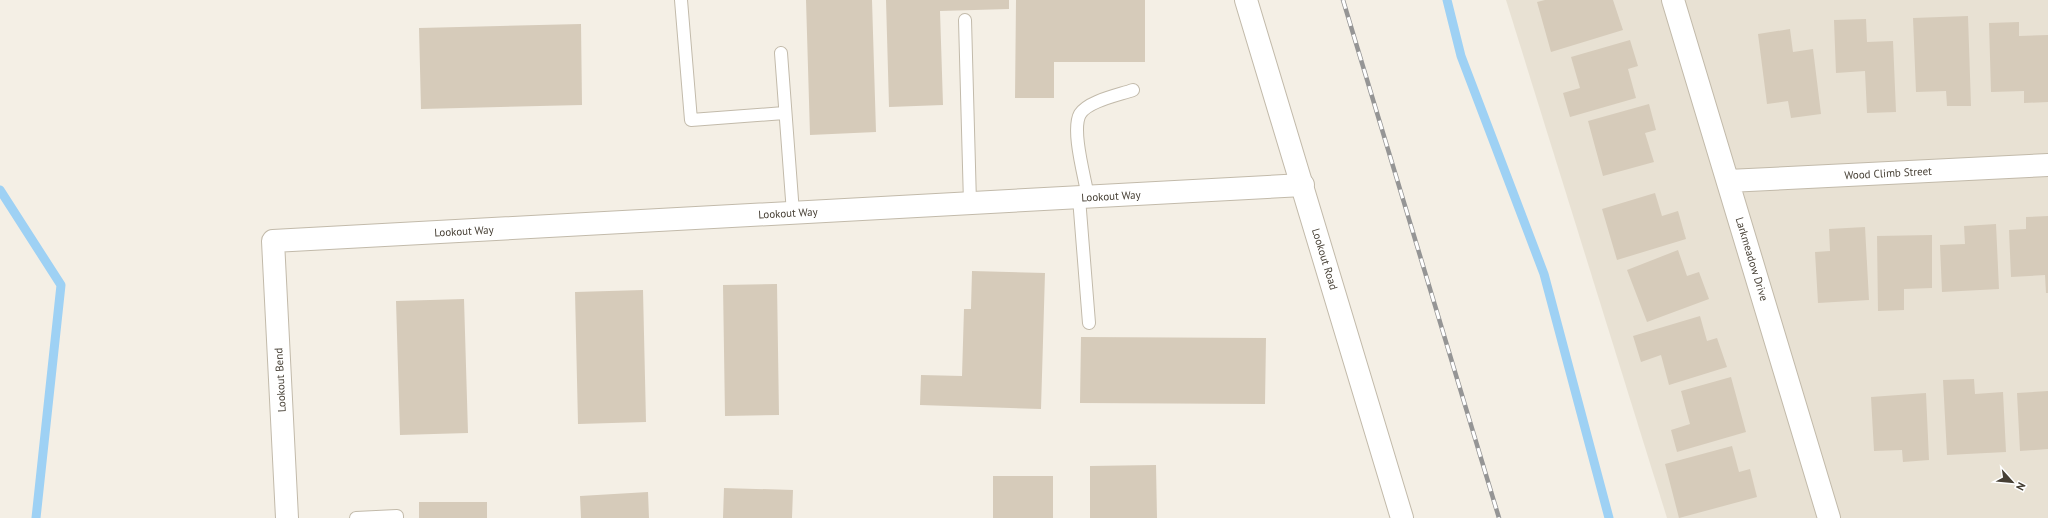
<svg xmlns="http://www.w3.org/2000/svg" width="2048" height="518" font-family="'PT Sans',sans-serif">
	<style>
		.residential { fill: #e8e1d3 }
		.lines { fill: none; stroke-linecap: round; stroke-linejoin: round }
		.stream { stroke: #9ed1f4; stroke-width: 9 }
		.building { fill: #d6cbba }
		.service-casing { stroke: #c2baaa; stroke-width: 14 }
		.minor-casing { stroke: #c2baaa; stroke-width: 24 }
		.tertiary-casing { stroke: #c2baaa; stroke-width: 24 }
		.service { stroke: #fff; stroke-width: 12 }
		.minor { stroke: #fff; stroke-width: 22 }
		.tertiary { stroke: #fff; stroke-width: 22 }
		.rail-casing { stroke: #959595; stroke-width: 4.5 }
		.rail { stroke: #fff; stroke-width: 3; stroke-dasharray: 9; stroke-linecap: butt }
		.labels { text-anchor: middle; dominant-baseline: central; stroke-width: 4; stroke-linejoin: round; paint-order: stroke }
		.street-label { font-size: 11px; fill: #463f34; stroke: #fff }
	</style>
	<rect width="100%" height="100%" fill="#f4efe5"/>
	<!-- residential -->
	<path class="residential" d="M1506 0H2048V518H1667Z"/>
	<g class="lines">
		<!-- stream -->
		<path class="stream" d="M1447 0 1461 56 1544 274 1609 518
			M0 190 61 285 36 518"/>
	</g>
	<!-- building -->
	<path class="building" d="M806 0H872L876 132 810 135Z
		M886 0H1009V9L940 11 943 105 889 107Z
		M1016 0H1145V62H1054V98H1015Z
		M1545 0H1613L1623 30 1551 52 1537 2Z
		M1968 16 1971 106H1947L1946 91 1916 92 1913 18Z
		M1866 19 1867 42 1893 41 1896 112 1867 113 1865 71 1836 73 1834 20Z
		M2019 22V36L2048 35V102L2024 103V91L1991 92 1989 23Z
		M581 24 582 105 421 109 419 28Z
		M1790 29 1793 52 1813 49 1821 114 1791 118 1788 101 1767 104 1758 34Z
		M1630 40 1638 66 1628 69 1636 98 1570 117 1563 93 1580 88 1571 57Z
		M1649 104 1656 130 1645 133 1654 162 1603 176 1588 121Z
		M1655 193 1662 216 1678 211 1686 239 1617 260 1602 209Z
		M2048 216V293H2046L2045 275 2011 277 2009 230 2026 229V217Z
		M1996 224 1999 289 1942 292 1940 245 1965 244 1964 226Z
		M1865 227 1869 300 1818 303 1815 252 1830 251 1829 229Z
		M1932 235V288L1904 289V310L1878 311 1877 236Z
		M1678 250 1687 276 1699 272 1709 299 1647 322 1627 270Z
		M972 271 1045 273 1041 409 920 405 921 375 962 376 964 309H971Z
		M777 284 779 415 725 416 723 285Z
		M643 290 646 422 578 424 575 292Z
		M464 299 468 433 400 435 396 301Z
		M1700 316 1707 341 1717 338 1727 367 1669 385 1661 355 1641 362 1633 336Z
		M1081 337 1266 338 1265 404 1080 403Z
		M1731 377 1746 432 1677 452 1671 430 1690 424 1681 391Z
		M1974 379 1975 394 2003 392 2006 452 1947 455 1943 380Z
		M2048 391V449L2020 451 2017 393Z
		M1926 393 1929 460 1903 462 1902 450 1874 451 1871 397Z
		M1732 446 1739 472 1750 469 1757 497 1679 518 1665 464Z
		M1156 465 1157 518H1090V466Z
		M993 476H1053V518H993Z
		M724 488 793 490 792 518H723Z
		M648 492 649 518H581L580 496Z
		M419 502H487V518H419Z"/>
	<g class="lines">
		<!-- service casing -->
		<g class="service-casing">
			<path id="service" d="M681 0 691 120 784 113
				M965 20 970 203
				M781 53 793 213
				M1088 197C1085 178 1071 130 1080 114 1088 101 1119 95 1133 90
				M1079 198 1089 323
				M356 518 397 516V518"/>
		</g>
		<!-- minor casing -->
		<g class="minor-casing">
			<path id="minor" d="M1673 0 1829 518
				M1728 181 2048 165
				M287 518 273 241 1303 185"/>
		</g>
		<!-- tertiary casing -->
		<g class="tertiary-casing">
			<path id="tertiary" d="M1246 0 1402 518"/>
		</g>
		<!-- service -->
		<use href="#service" class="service"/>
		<!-- minor -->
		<use href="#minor" class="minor"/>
		<!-- tertiary -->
		<use href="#tertiary" class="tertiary"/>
		<!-- rail casing -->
		<g class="rail-casing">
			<path id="rail" d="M1343 0 1499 518"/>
		</g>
		<!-- rail -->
		<use href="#rail" class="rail"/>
	</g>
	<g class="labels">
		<!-- street labels -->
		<g class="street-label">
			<text transform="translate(1888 173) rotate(-3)">Wood Climb Street</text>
			<text transform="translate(1111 196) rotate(-3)">Lookout Way</text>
			<text transform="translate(788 213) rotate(-3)">Lookout Way</text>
			<text transform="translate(464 231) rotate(-3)">Lookout Way</text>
			<text transform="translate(1325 259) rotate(73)">Lookout Road</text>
			<text transform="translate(1752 259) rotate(73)">Larkmeadow Drive</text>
			<text transform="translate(280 380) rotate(-93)">Lookout Bend</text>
		</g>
	</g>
	<!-- north arrow -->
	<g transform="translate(2012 482) rotate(117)" stroke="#ffffff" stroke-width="3" paint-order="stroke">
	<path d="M0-3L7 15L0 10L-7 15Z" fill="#463f34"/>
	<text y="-6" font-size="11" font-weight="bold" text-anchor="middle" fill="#463f34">N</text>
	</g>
</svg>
